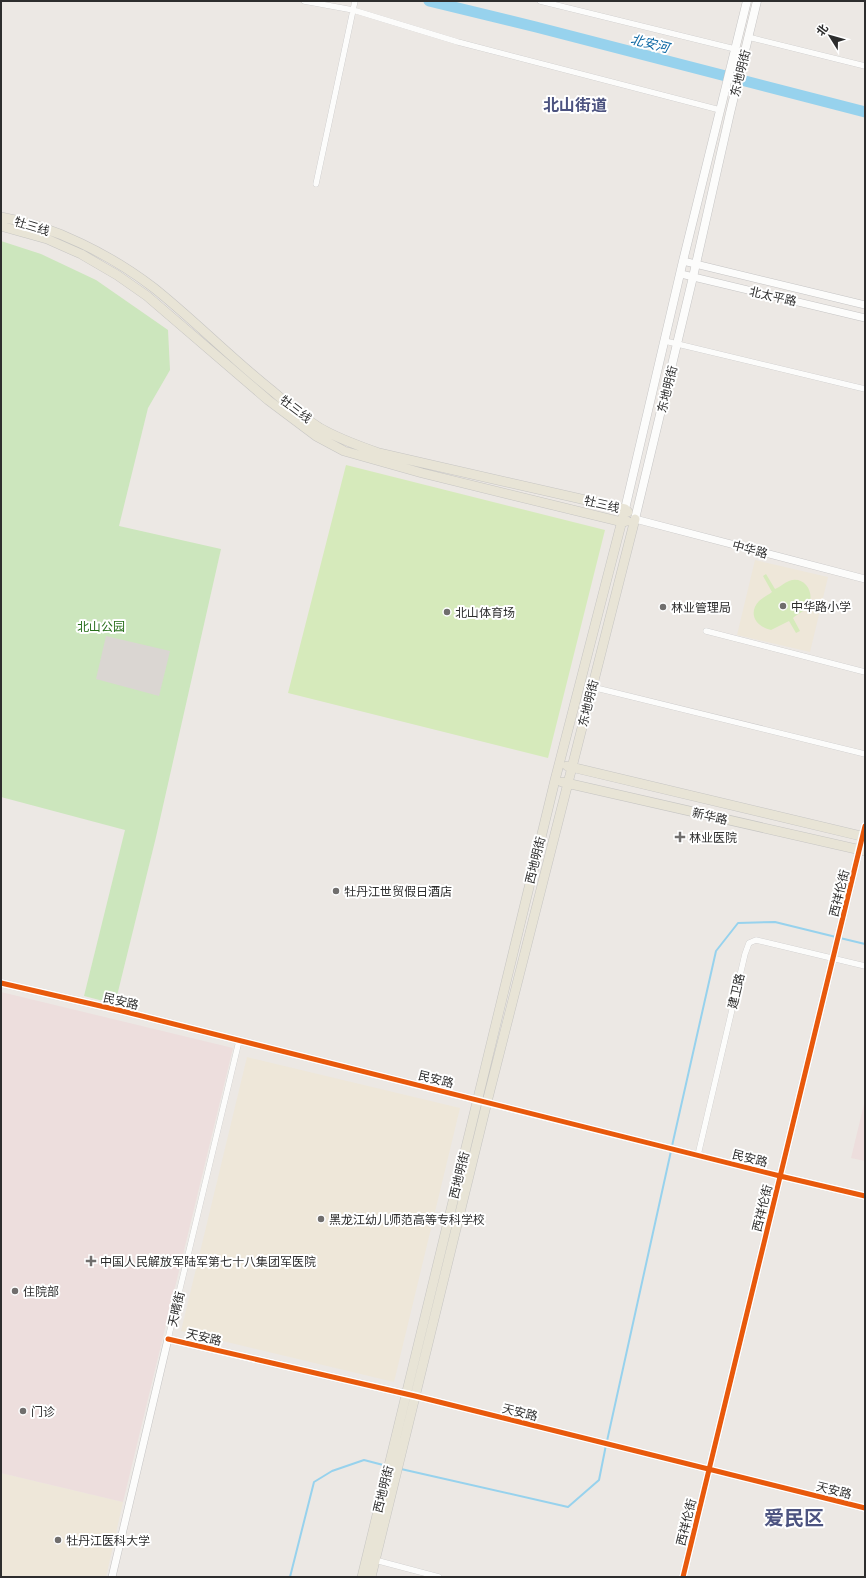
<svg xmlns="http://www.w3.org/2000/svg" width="866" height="1578" font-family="'Noto Sans','Noto Sans SC',sans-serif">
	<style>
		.education { fill: #eee7d9 }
		.medical { fill: #eddedd }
		.green { fill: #cce6bd }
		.pitch { fill: #d6eabb }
		.plaza { fill: #dad6d2 }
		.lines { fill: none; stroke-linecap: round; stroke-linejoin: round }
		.stream { stroke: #97d2ed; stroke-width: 2 }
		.river { stroke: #97d2ed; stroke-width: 11 }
		.minor-casing { stroke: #c5c4c4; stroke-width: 6 }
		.tertiary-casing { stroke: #c5c4c4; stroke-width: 8 }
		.secondary-casing { stroke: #c5c4c4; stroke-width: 9 }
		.primary-casing { stroke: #c6c5c3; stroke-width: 10 }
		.minor { stroke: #fcfcfb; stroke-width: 5.5 }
		.tertiary { stroke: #fcfcfb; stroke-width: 7 }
		.secondary { stroke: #fcfcfb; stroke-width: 8 }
		.primary { stroke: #e8e4d6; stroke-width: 9 }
		.cycleway-casing { stroke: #fff; stroke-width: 8 }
		.cycleway { stroke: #e8590c; stroke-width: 5 }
		.poi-dot { fill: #706e6d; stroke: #fff; stroke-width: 1.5 }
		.labels { text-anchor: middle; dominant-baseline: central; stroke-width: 4; stroke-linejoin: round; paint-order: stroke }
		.street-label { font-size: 12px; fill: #2d2d2d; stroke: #fff }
		.poi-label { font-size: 12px; fill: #2d2d2d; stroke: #fff; text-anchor: start }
		.park-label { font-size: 12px; fill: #276e1a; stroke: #fff }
		.water-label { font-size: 13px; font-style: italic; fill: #0c67a3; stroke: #fff }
		.district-label { font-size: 16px; font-weight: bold; fill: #4c5380; stroke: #fff }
		.town-label { font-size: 20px; font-weight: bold; fill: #4c5380; stroke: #fff }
	</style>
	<rect width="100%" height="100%" fill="#ece8e4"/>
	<!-- education -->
	<path class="education" d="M755 560 828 577 810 652 737 635Z
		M247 1057 460 1108 394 1382 181 1331Z
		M1 1473 123 1502 106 1577H1Z"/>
	<!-- medical -->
	<path class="medical" d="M1 992 233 1048 123 1502 1 1473Z
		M865 1100V1161L851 1158Z"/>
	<!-- green -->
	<path class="green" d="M1 241 41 254 96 280 168 330 170 370 148 408 119 526 221 549 156 837 115 1004 84 996 125 830 1 797Z"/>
	<!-- pitch -->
	<path class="pitch" d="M346 465 605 530 548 758 288 693Z
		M766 574 775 589C780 587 784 583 789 581 804 575 816 593 808 606 805 611 797 614 793 618L800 631 796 633 789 621 771 630C757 627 747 614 759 601 762 598 768 595 772 592L763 576Z"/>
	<!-- plaza -->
	<path class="plaza" d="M106 636 170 651 159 696 96 679Z"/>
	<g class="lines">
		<!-- stream -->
		<path class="stream" d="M840 938 865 944
			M672 1146 716 951 738 923 775 922 836 937
			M607 1441 671 1151
			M401 1469 568 1507 599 1480 606 1445
			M290 1577 314 1482 332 1471 364 1460 387 1466"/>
		<!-- river -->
		<path class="river" d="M429 1 536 27 865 112"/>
		<!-- minor casing -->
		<g class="minor-casing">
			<path id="minor" d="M304 1 353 10 458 42 720 110
				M540 1 735 49
				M748 37 865 66
				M316 184 355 1
				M665 341 865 389
				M706 631 865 672
				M592 687 865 754
				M698 1155 745 954 749 943 756 940 865 966
				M168 1339 239 1041
				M375 1560 439 1577"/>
		</g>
		<!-- tertiary casing -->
		<g class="tertiary-casing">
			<path id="tertiary" d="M683 261 865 305
				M681 274 865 318
				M635 519 865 579
				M1 983 118 1010 780 1176 865 1196
				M112 1577 168 1339 415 1396 865 1508
				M683 1577 865 826"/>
		</g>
		<!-- secondary casing -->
		<g class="secondary-casing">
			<path id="secondary" d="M625 509 683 261 747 1
				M635 519 693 277 730 113 757 1"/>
		</g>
		<!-- primary casing -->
		<g class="primary-casing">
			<path id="primary" d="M1 217C54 226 111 255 154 288 194 320 230 357 270 389 287 403 302 417 320 428 339 439 359 446 379 453L625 509 628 512
				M1 226 47 239 81 254 117 275 147 296 268 400 316 436 344 451 422 473 622 522 627 521
				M567 766 865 837
				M562 782 865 851
				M362 1577 555 780 625 509
				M371 1577 487 1102 635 519"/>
		</g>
		<!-- minor -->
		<use href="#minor" class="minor"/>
		<!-- tertiary -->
		<use href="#tertiary" class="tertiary"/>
		<!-- secondary -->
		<use href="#secondary" class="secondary"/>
		<!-- primary -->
		<use href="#primary" class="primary"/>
		<!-- cycleway casing -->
		<g class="cycleway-casing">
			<path id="cycleway" d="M1 983 118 1010 780 1176 865 1196
				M168 1339 415 1396 865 1508
				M683 1577 865 826"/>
		</g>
		<!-- cycleway -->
		<use href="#cycleway" class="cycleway"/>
	</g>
	<!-- markers -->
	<g class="poi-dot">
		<circle cx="783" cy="606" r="4"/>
		<circle cx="663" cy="607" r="4"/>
		<circle cx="447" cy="612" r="4"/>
		<path d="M678 831h4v4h4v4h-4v4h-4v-4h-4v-4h4z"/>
		<circle cx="336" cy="891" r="4"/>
		<circle cx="321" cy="1219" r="4"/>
		<path d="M89 1255h4v4h4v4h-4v4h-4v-4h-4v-4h4z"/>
		<circle cx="15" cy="1291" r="4"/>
		<circle cx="23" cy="1411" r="4"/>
		<circle cx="58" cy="1540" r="4"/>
	</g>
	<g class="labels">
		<!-- street labels -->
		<g class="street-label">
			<text transform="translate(740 73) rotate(-76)">东地明街</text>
			<text transform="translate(32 226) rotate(17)">牡三线</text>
			<text transform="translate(773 296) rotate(13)">北太平路</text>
			<text transform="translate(667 389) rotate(-76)">东地明街</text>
			<text transform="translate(296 409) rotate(37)">牡三线</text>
			<text transform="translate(602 504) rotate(13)">牡三线</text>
			<text transform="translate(750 549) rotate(15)">中华路</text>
			<text transform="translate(588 703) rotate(-76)">东地明街</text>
			<text transform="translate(710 816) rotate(13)">新华路</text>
			<text transform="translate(535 860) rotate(-76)">西地明街</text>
			<text transform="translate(839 893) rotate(-76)">西祥伦街</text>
			<text transform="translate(736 991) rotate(-77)">建卫路</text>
			<text transform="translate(121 1001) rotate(13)">民安路</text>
			<text transform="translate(436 1079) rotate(14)">民安路</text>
			<text transform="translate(750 1158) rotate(14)">民安路</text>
			<text transform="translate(459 1175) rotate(-76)">西地明街</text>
			<text transform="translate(762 1208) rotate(-76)">西祥伦街</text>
			<text transform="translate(176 1309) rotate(-77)">天晴街</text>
			<text transform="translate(204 1337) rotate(13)">天安路</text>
			<text transform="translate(520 1412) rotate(14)">天安路</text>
			<text transform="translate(383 1489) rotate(-76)">西地明街</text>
			<text transform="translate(834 1490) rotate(14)">天安路</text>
			<text transform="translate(686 1522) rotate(-76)">西祥伦街</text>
		</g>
		<!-- poi labels -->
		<g class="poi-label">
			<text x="791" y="606">中华路小学</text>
			<text x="671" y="607">林业管理局</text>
			<text x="455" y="612">北山体育场</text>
			<text x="689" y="837">林业医院</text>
			<text x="344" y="891">牡丹江世贸假日酒店</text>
			<text x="329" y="1219">黑龙江幼儿师范高等专科学校</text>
			<text x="100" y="1261">中国人民解放军陆军第七十八集团军医院</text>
			<text x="23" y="1291">住院部</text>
			<text x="31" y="1411">门诊</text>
			<text x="66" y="1540">牡丹江医科大学</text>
		</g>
		<!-- park labels -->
		<g class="park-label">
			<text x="101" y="626">北山公园</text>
		</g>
		<!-- water labels -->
		<g class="water-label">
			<text transform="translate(650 43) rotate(14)">北安河</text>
		</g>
		<!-- district labels -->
		<g class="district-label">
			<text x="575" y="105">北山街道</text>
		</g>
		<!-- town labels -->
		<g class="town-label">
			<text x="794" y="1517">爱民区</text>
		</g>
	</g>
	<!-- border -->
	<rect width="866" height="1578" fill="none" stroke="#2d2d2d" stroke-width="4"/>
	<!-- north arrow -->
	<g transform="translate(830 36) rotate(307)" stroke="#ffffff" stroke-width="3" paint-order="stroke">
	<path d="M0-3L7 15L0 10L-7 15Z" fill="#2d2d2d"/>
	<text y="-6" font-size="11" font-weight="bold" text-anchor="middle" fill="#2d2d2d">北</text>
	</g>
</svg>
